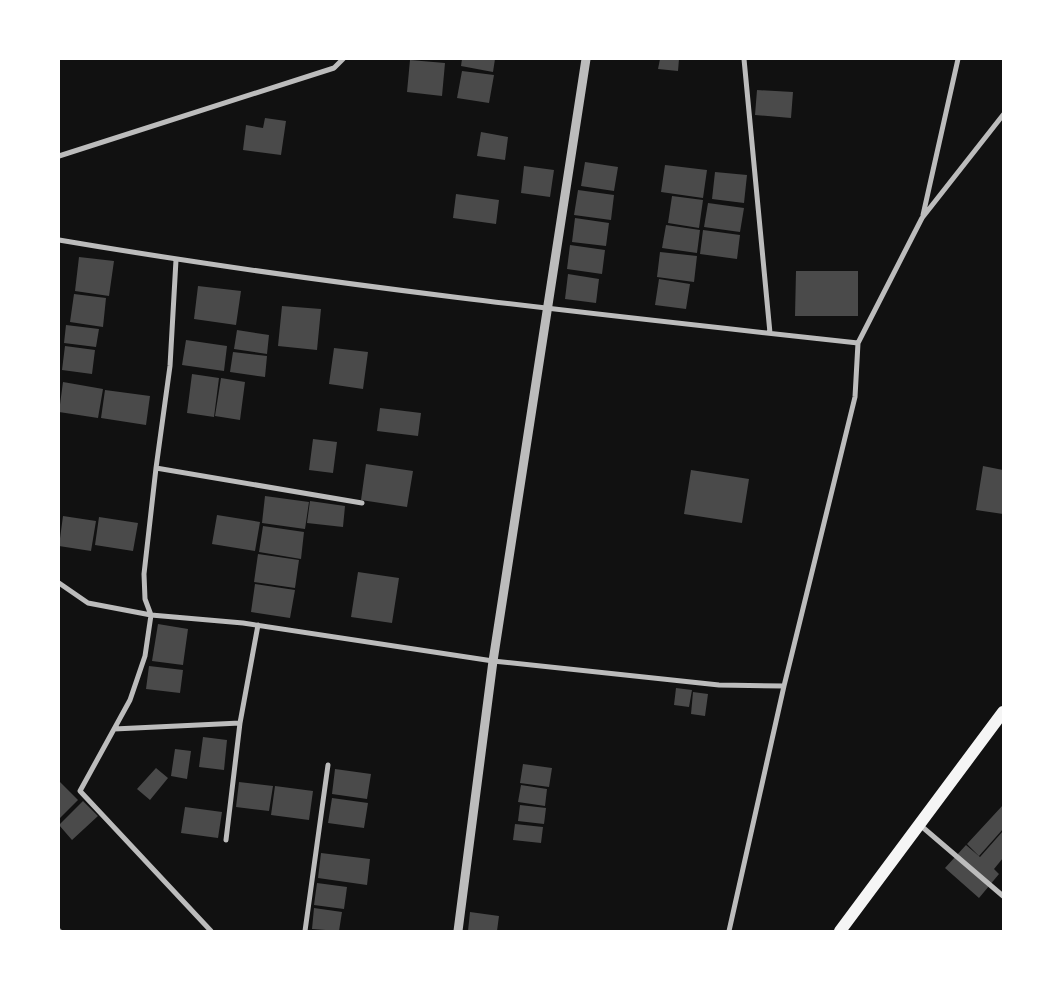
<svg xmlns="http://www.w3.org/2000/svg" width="1062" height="990" font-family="'Space Grotesk',sans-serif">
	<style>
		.building { fill: #4a4a4a }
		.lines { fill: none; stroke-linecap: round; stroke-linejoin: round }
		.minor { stroke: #bcbcbc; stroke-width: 5 }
		.tertiary { stroke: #bcbcbc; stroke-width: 9 }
		.primary { stroke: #f5f5f5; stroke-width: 12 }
		.rail { stroke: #9a9a9a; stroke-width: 4 }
	</style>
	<rect width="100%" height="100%" fill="#111"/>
	<!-- building -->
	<path class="building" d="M462 59H495L493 72 461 66Z
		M660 59H679L678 71 658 69Z
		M410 60 445 63 442 96 407 92Z
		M462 71 494 75 489 103 457 98Z
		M757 90 793 92 791 118 755 115Z
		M265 118 286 121 281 155 243 150 246 125 263 128Z
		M481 132 508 137 505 160 477 156Z
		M585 162 618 167 614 191 581 186Z
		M665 165 707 170 703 198 661 192Z
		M524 166 554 170 550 197 521 193Z
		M715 172 747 175 744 203 712 199Z
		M578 190 614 195 611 220 574 215Z
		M456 194 499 200 496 224 453 218Z
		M672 196 703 200 699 228 668 223Z
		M708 203 744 208 740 232 704 227Z
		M575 218 609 223 606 246 572 242Z
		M666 225 700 230 697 253 662 248Z
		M703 230 740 235 737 259 700 254Z
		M570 245 605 250 602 274 567 269Z
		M660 252 697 256 694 282 657 277Z
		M79 257 114 261 109 296 75 291Z
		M796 271H858V316H795Z
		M568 274 599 279 596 303 565 299Z
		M659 279 690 284 686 309 655 305Z
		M198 286 241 291 236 325 194 319Z
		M74 294 106 298 103 327 70 322Z
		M282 306 321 309 317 350 278 346Z
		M66 325 99 329 96 347 64 343Z
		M237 330 269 335 267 354 234 349Z
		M186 340 227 346 224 371 182 365Z
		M65 346 95 350 92 374 62 370Z
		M334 348 368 352 363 389 329 384Z
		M233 352 267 356 265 377 230 372Z
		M192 374 219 378 214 417 187 413Z
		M221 378 245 382 240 420 215 416Z
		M63 382 103 389 98 418 59 412Z
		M105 390 150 396 146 425 101 418Z
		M380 408 421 413 418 436 377 431Z
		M313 439 337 442 333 473 309 470Z
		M366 464 413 471 407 507 361 500Z
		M983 466 1003 470V514L976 510Z
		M691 470 749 479 742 523 684 514Z
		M265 496 309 502 305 529 262 523Z
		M310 501 345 506 343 527 307 523Z
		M217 515 260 522 255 551 212 544Z
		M63 516 96 521 91 551 59 546Z
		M99 517 138 523 133 551 95 545Z
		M263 526 304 532 301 559 259 552Z
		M258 554 299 560 295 588 254 582Z
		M358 572 399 578 392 623 351 617Z
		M255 584 295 590 290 618 251 612Z
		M158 624 188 629 183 665 152 661Z
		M149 666 183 670 180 693 146 689Z
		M676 688 692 690 689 707 674 705Z
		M693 692 708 694 705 716 691 714Z
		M203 737 227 740 224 770 199 767Z
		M175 749 191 751 187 779 171 776Z
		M523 764 552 768 549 787 520 783Z
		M156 768 168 778 150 800 137 789Z
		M335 769 371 774 367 799 332 794Z
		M60 782 78 800 59 819V783Z
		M239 782 273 786 269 811 236 807Z
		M521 785 547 789 545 806 518 802Z
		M275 786 313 791 309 820 271 815Z
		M332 798 368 803 364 828 328 823Z
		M83 801 98 816 72 840 59 825Z
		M520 805 546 808 544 824 518 821Z
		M1003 805V829L979 856 967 844Z
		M185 807 222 812 218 838 181 833Z
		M515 824 543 827 541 843 513 840Z
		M1003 831V858L994 869 999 874 979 898 945 868 966 845 980 857Z
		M321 853 370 859 367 885 318 878Z
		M317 883 347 887 344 909 314 905Z
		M314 908 342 912 339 931 312 929Z
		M470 912 499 916 497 931H468Z"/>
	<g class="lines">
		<!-- minor -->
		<path class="minor" d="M744 59 770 333
			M59 156 334 68 343 59
			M923 215 958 59
			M59 240C324 285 591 314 858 343
			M176 260 170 366 156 468 144 574 145 599 151 615 145 656 130 700 80 791 211 931
			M156 468 362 503
			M59 583 88 603 151 615 243 623 493 661 719 685 784 686
			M114 729 240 723
			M920 825 1003 896
			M226 840 240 723 258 625
			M305 931 328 765
			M729 931 784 686 855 397 858 343 922 218 1003 115"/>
		<!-- tertiary -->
		<path class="tertiary" d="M458 931 493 661 586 59"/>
		<!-- primary -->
		<path class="primary" d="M840 931 1003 712"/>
		<!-- rail -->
		<path class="rail" d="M59 930 60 931"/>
	</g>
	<!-- border -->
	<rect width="1062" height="990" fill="none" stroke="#ffffff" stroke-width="120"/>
</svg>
